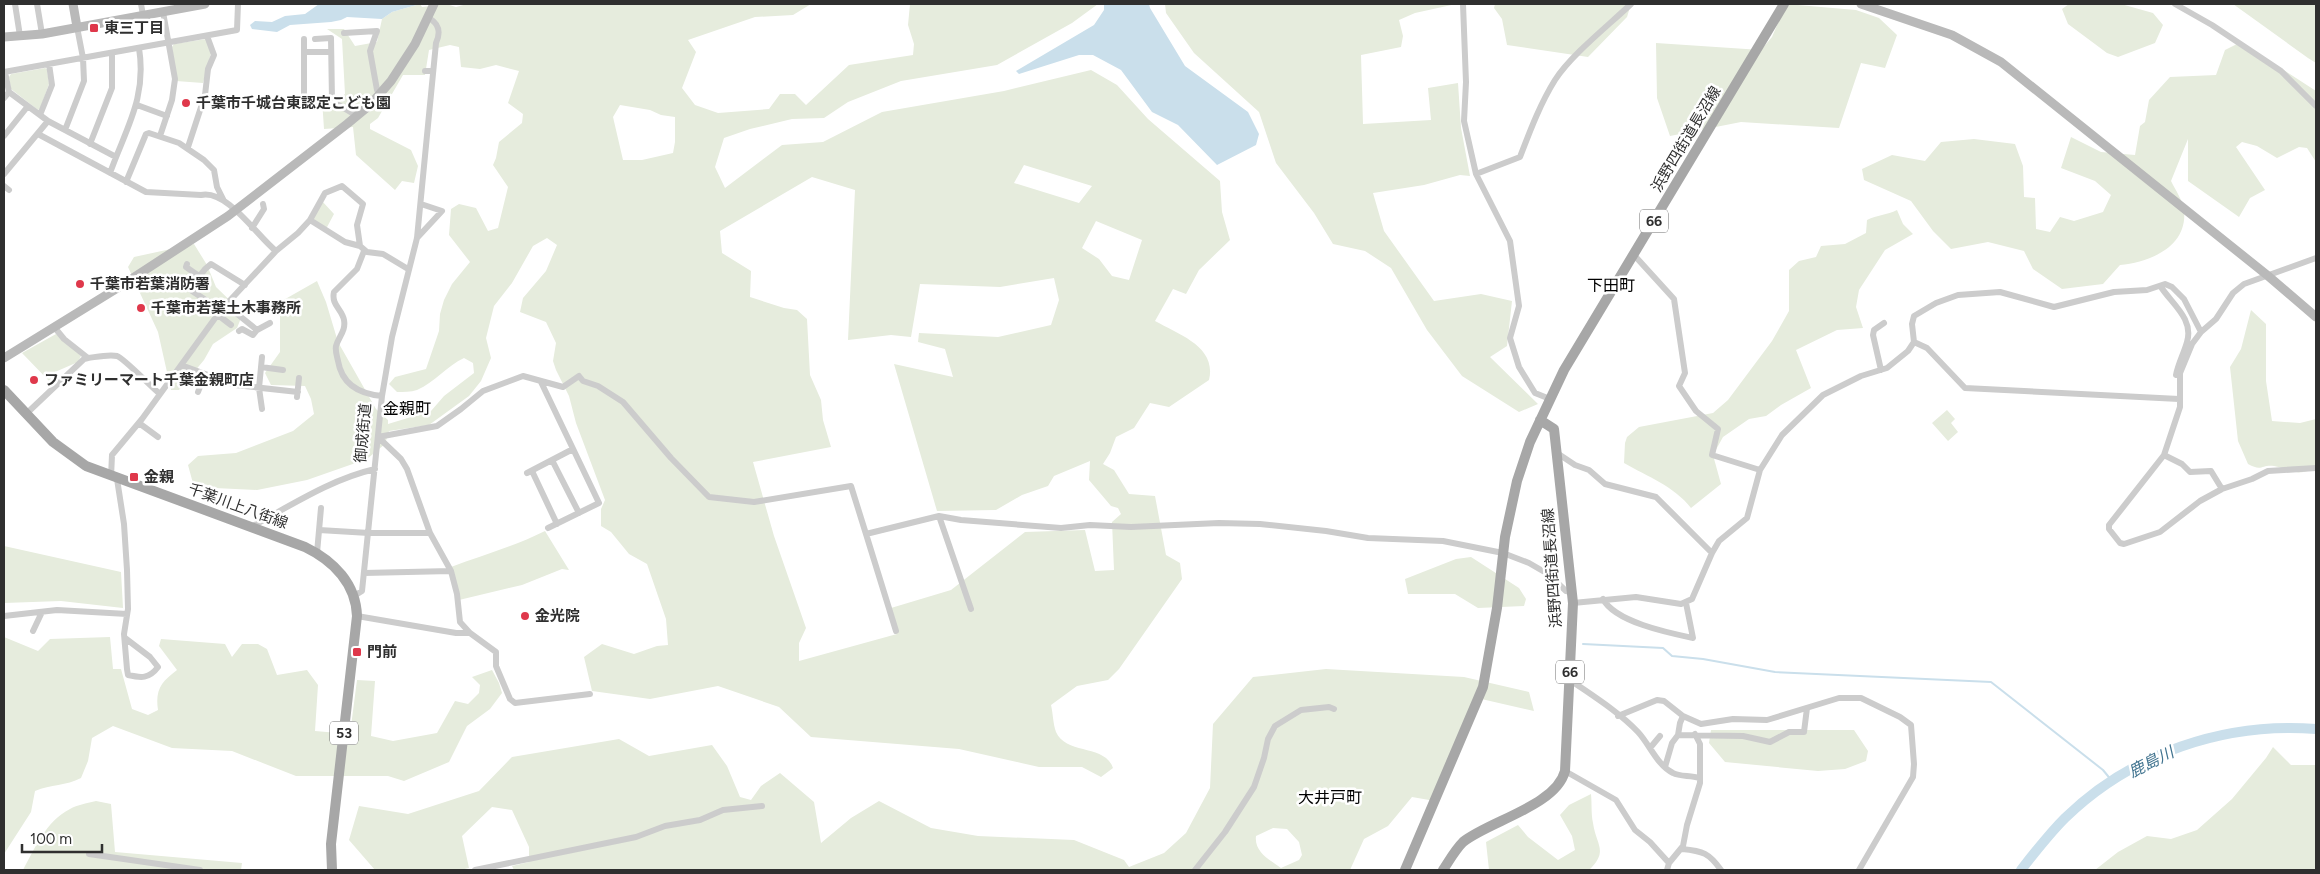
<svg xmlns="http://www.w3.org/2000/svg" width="2320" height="874" font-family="Figtree,'Noto Sans JP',sans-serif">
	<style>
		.green { fill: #e6ecdd; fill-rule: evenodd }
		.water { fill: #cadfeb }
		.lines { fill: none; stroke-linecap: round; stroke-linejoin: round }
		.stream { stroke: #cadfeb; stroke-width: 2 }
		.river { stroke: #cadfeb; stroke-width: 10 }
		.street { stroke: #ccc; stroke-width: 6 }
		.secondary { stroke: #b9b9b9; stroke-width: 9 }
		.primary { stroke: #a7a7a7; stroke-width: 10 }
		.poi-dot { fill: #df384b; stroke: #fff; stroke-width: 2 }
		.labels { text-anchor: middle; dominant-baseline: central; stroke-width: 5; stroke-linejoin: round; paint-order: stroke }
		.shield { fill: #fff; stroke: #6d6d6d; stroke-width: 1 }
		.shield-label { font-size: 14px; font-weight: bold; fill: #2f2f2f }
		.poi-label { font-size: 15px; font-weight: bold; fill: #2f2f2f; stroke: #fff; text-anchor: start }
		.street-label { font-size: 15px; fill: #2f2f2f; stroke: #fff }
		.neighbourhood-label { font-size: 16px; fill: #000; stroke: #fff }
		.water-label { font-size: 16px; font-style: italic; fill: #40738f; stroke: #fff }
	</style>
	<rect width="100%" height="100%" fill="#fff"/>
	<!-- green -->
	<path class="green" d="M420 4 422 7 446 4 456 7 467 4H811L793 15 755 17 688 40 696 52 682 88 695 105 718 113 769 109 780 94H795L806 105 849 65 913 55 914 44 908 25 910 4H1098L1072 23 997 65 901 81 848 102 824 118 792 119 750 129 724 138 715 167 725 188 782 145 823 142 882 112 1004 91 1091 70 1117 85 1148 119 1220 181 1222 212 1230 240 1199 270 1186 294 1173 289 1155 321C1180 335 1217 347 1209 380L1169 407 1150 403 1134 428 1116 437 1110 453 1103 464 1114 470 1129 494 1155 496 1166 555 1180 563 1182 579 1119 669 1108 680 1077 686 1051 705C1053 713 1053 724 1056 732 1066 755 1105 744 1113 768L1101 777 1082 767H1039L959 749 811 737 779 707 718 686 650 699 592 691 584 657 602 644 634 654 657 646 668 645 666 619 647 564 629 554 611 532 601 526V509L605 500 576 423 569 396 556 370 553 361 556 343 546 322 520 312 523 298 546 271 557 245 547 238 533 246 512 283 494 306 486 338 491 358 481 381 469 396 429 425 389 431 385 444 367 459 307 480 257 490 194 487 188 465 198 456 236 453 293 431 314 414 311 399 305 386 271 385 265 373 280 352V302L317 281 326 302 338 342 376 409 388 420V424L431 411 444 396 474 373 473 363 464 358C447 366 435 382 417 390 411 392 403 392 397 392L389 384 395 377 426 369 439 331 440 314 444 300 452 284 470 262 449 235 451 209 459 204 476 208 488 231 498 228 508 187 493 165 496 158 499 142 522 123 523 114 508 103 519 71 496 65 480 69 461 67 459 47 450 45 429 50 425 75H403L378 118 370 124V129L411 150 418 166 414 183 402 181 395 190 356 155 353 127 324 129 322 99H338L345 94 342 39 327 29H344L355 46 377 42 382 19 392 12ZM620 105 650 110 661 115 675 117V142L673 153 642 160H623L613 117ZM1024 165 1092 186 1079 203 1014 183ZM812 177 855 190 848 340 891 335 911 337 920 284 1000 287 1054 278 1059 300 1051 325 998 337 919 333 918 342 945 349 953 377 894 364 937 511 996 510 1022 495 1048 486 1054 476 1090 461 1089 480 1111 506 1118 508 1121 514 1112 522 1114 570 1095 571 1085 530 1025 532 951 590 891 608 897 634 799 661V643L806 628 774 536 753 462 831 447 823 420 821 400 810 375 807 319 797 310 784 308 750 297 751 271 722 253 720 231ZM1096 221 1142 240 1129 280 1112 276 1099 259 1082 248Z
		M1165 4H1456L1415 13 1399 20 1403 36 1401 47 1361 55 1363 124 1431 120 1428 88 1458 83 1461 128 1470 176 1460 175 1424 185 1373 193 1384 231 1434 301 1481 294 1512 301 1507 346 1490 357 1538 404 1519 412 1462 376 1427 330 1391 268 1365 251 1333 244 1314 213 1276 163 1259 112 1194 53 1166 13Z
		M1495 4H1631L1627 17 1588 57 1507 45 1502 19 1494 8Z
		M1786 4 1856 10 1879 18 1897 35 1885 68 1861 63 1839 128 1741 122 1670 136 1657 98 1656 43 1761 50 1772 37Z
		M2069 4H2121L2153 13 2163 25 2155 43 2118 57 2107 53 2068 24 2062 9Z
		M2233 4H2316V63L2308 58Z
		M206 39 211 53 203 83 176 81 172 47 174 44Z
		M2241 42 2316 91V162L2307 148 2299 147 2277 158 2257 146 2242 142 2236 147 2265 190 2250 198 2239 217 2188 181V139L2171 181C2175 189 2183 201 2184 210 2188 247 2150 262 2120 265L2103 284 2062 289 2033 269 2024 251 1988 242 1951 249 1933 231 1911 201 1864 180 1862 169 1892 155 1925 161 1941 142 1974 139 2015 144 2023 166 2024 197 2035 198 2036 229 2050 232 2060 217 2074 221 2103 212 2111 195 2095 181 2061 168 2071 137 2101 152 2135 155 2140 126 2145 122 2149 100 2170 77 2216 75 2225 50Z
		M45 68 47 69 49 84 40 109 38 110 11 89 9 77 11 74Z
		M322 201 334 214 326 229 311 219Z
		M1897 210 1903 224 1913 234 1885 250 1859 290 1856 307 1863 328 1837 330 1796 350 1811 388 1781 405 1766 416 1749 419 1723 437 1713 455 1721 484 1691 508C1674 486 1648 477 1624 463L1625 443 1627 437 1639 427 1713 413 1728 400 1772 341 1789 311V270L1799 261 1816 257 1821 246 1845 244 1866 233 1867 220C1877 215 1887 215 1897 210Z
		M194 244 207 265 216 287 243 313 237 328 213 344 204 360 179 390H171L158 332 128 267 134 257Z
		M2251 310 2266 324V381L2272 421 2300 423 2316 419V468C2293 477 2296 470 2274 466 2262 464 2262 472 2248 464L2238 441 2230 367 2241 349Z
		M56 334 81 356 78 362 55 372 50 382 22 353Z
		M1947 410 1955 419 1951 423 1958 432 1948 441 1932 423Z
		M545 531 569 570 562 569 522 585 459 600 451 567C483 555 515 546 545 531Z
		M4 546 121 572 123 608 61 601 4 603Z
		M1471 557 1519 588 1526 599 1524 606 1478 608 1455 594H1408L1405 579 1456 559Z
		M4 637 38 651 50 639 110 637 113 669H121L132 709 148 715 158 710C155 690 161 682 177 670L159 646 161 639 225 644 232 657 242 644H258L267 649 277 675 307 670 318 685 315 731 350 734 357 680 375 681 371 736 393 741 437 733 455 701 468 704 479 693 480 685 472 677 492 670 499 683 502 693 490 709 467 726 449 762 404 781 388 776H296L232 751 172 748 113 726 92 738 88 761 81 778C66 786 51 784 35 791L31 812 4 854Z
		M1326 669 1464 677 1529 692 1534 711 1477 698 1435 801 1412 797 1388 826 1364 839 1350 870H514L512 866 529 862V847L512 810 492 807 462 836 469 868 460 870H375L349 840 359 806 408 814 479 791 512 757 619 739 649 756 712 745 727 766 740 797 751 800 761 786 780 773 814 802 821 843 851 818 879 801 931 828 978 836 1074 840 1124 860 1129 867 1164 853 1186 833 1210 788 1213 724 1253 677ZM1273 828 1287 829 1299 842 1302 855 1299 860 1281 868C1270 860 1254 852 1256 836Z
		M1711 730H1854L1868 751 1866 761 1845 769 1818 771 1725 762 1709 743Z
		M2273 747 2291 765H2316V870H2095L2118 852 2147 836 2171 839 2197 830 2232 799 2266 758Z
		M1591 794C1592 804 1591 814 1593 823 1596 845 1609 851 1589 870H1489L1486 842 1518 825 1528 837 1558 860 1575 850 1572 836 1560 815 1569 805Z
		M96 801 111 804 115 852 242 863 241 870H23C35 848 46 821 70 809 77 805 88 803 96 801Z"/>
	<!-- water -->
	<path class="water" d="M319 4H420L392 12 382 19 347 17 341 20 331 22 290 25 277 32 252 29 250 25 255 21 272 22 285 16 305 14Z
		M1104 4H1149L1150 8 1185 66 1248 112 1259 134 1256 145 1217 165 1178 125 1152 112 1121 70 1093 55H1079L1019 74 1016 71 1094 25 1104 10Z"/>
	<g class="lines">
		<!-- stream -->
		<path class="stream" d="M1583 644 1663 648 1672 656 1703 659 1775 672 1991 682 2103 770 2112 781"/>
		<!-- river -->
		<path class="river" d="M2021 870C2035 852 2049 834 2065 818 2132 753 2224 722 2316 729"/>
		<!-- street -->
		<path class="street" d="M15 4 20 36
			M37 4 42 34
			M141 4 143 15
			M1463 4 1466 82 1464 121 1476 174 1510 241 1519 306 1510 338 1519 367 1535 393 1550 399
			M2175 4 2212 25 2281 71 2316 106
			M344 33 377 31 370 51 377 90 381 93
			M304 39V104L332 101 357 116
			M315 39 331 38 332 101
			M304 52H331
			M425 71H433
			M4 72 237 30 238 4
			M5 72 9 92 48 121 116 157
			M4 98 9 92
			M137 105 167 116
			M40 115 52 85 49 64
			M65 130 84 81 83 58 77 27
			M38 134 146 192 201 195C227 189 257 236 276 251
			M4 136 28 106
			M160 136 172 100 175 79 163 12
			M90 144 112 88V53
			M188 147 205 95 208 69 214 55 207 36
			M110 173C126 128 147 98 139 48
			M4 174 48 121
			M1476 174 1520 157C1530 131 1540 104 1555 80 1572 54 1608 26 1631 4
			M126 182 146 134 149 133 179 143 204 160 214 170 217 187 224 201
			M4 186 9 190
			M310 220 345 242 360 246 367 252 383 254 408 269
			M252 228 264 209 263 204
			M417 238 442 211 421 204
			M364 251 357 269 334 292C331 305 342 309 344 320 346 331 339 336 336 346 335 351 337 356 338 361 342 385 360 394 382 396
			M1634 255 1674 299 1685 373 1679 386 1696 411 1718 429 1712 455 1760 470
			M2316 258 2244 284 2233 293 2216 319 2201 332 2192 344 2180 373V407L2164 455 2109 525V529L2120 543 2124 544 2160 532 2200 501 2222 489 2252 479 2268 471 2316 468
			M187 264 186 267 199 276
			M2161 287C2172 304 2194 319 2187 342 2184 353 2178 364 2176 375
			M226 305 257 330
			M221 310 192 291C197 281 201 271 211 264L245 285
			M218 315 231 325
			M55 328 64 339 88 358C96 357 109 354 117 356 125 359 150 386 160 394
			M239 331 242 329 253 335 257 330 270 323
			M1914 342 1927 348 1965 388 2179 399
			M181 365 235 385 298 392
			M261 367 283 370
			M1881 370 1873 335 1874 330 1884 323
			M541 382 599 503 548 528
			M198 392 205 374
			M297 397 299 378
			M262 409 259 388 262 357
			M26 414 84 359 88 358
			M139 423 158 437
			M378 437 437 426 461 409 483 391 523 376 563 387 579 376 583 381 598 386 623 402 671 458 709 497 754 502 851 486 866 534 939 516 961 520 1061 528 1090 525 1131 527 1219 523 1260 524 1326 531 1368 538 1443 541 1503 553 1529 563 1548 574 1566 591 1571 592
			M378 437 401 459 407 469 430 533 451 571 457 594 460 622 470 633
			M1557 453 1575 465 1589 470 1605 484 1656 497 1712 553
			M2164 455 2182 464 2190 472 2211 471 2222 489
			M552 460 579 513
			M532 471 557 524
			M527 473 573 449
			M111 477 112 455 142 419 221 310 276 251 298 233 310 220 325 193 342 186 363 204 357 225 360 246
			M117 479 124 524 127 570 128 609 124 634 127 669 128 675C141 678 149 679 158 667L150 657 125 638
			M939 516 971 609
			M251 527C290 506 331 479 375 469
			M319 530 369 533H430
			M866 534 896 631
			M317 553 321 508
			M364 573 451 571
			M354 596 362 591 382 396 392 337 417 238 436 43C441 32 439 24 429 18
			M1603 599C1615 622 1669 633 1693 638L1686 603
			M1573 603 1636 597 1681 604 1692 599 1712 553 1719 541 1747 518 1760 470 1782 435 1823 395 1861 376 1887 368 1908 351 1914 342 1912 324 1914 316 1936 303 1958 295 2000 292 2054 307 2114 292 2147 290 2165 284 2172 287 2184 299 2201 332
			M4 616 57 610 127 614
			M357 616 456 633H470L496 652V666L510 699 515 703 590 694
			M33 631 42 612
			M1570 680C1593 696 1619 712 1638 732 1650 745 1657 765 1673 773 1680 777 1691 775 1699 778
			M1618 716 1657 700 1664 701 1683 716 1701 724 1733 719 1767 720 1839 698H1861L1900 717 1911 725 1914 764 1913 777 1859 870
			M1678 735 1680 723 1683 716
			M1650 748 1660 736
			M1665 767 1672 743 1678 735 1743 736 1770 742 1789 732H1804L1807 708
			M1565 771 1616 800 1635 830 1650 842 1669 863
			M1682 849C1703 851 1709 853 1721 870
			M89 854 200 870
			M475 870 636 837 665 826 700 820 723 810 762 806
			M1195 870 1225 832 1254 787 1264 758 1268 739 1275 726 1301 710 1329 707 1334 709
			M1667 870 1669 863 1683 846 1687 825 1700 783V744L1695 734"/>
		<!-- secondary -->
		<path class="secondary" d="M73 4 77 27
			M1861 4 1952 35 2001 62 2267 275 2316 317
			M4 37 42 34 205 4
			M4 358 116 289 228 216 347 124 370 105 391 81 415 44 434 4"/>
		<!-- primary -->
		<path class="primary" d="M4 390 53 442 86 466 305 547C334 561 356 584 357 616L331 844 332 870
			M1405 870 1483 687 1497 608 1505 537 1517 481 1530 442 1564 370 1784 4
			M1443 870C1449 861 1455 850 1463 842 1489 821 1556 806 1565 771L1573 603 1554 429 1540 420"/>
	</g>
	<!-- markers -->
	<g class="poi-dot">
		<rect x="89" y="23" width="10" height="10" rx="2.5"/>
		<circle cx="186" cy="103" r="5"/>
		<circle cx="80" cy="284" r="5"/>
		<circle cx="141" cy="308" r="5"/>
		<circle cx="34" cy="380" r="5"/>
		<rect x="129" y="472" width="10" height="10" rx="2.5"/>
		<circle cx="525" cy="616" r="5"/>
		<rect x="352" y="647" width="10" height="10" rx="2.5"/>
	</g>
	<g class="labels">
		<!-- shield labels -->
		<g class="shield">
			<rect x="1640" y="209.5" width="28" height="23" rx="4"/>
			<rect x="1556" y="660.5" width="28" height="23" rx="4"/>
			<rect x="330" y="721.5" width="28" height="23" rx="4"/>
		</g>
		<g class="shield-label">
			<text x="1654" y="221">66</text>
			<text x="1570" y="672">66</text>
			<text x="344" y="733">53</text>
		</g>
		<!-- poi labels -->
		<g class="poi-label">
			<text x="104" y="28">東三丁目</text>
			<text x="196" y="103">千葉市千城台東認定こども園</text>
			<text x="90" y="284">千葉市若葉消防署</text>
			<text x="151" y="308">千葉市若葉土木事務所</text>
			<text x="44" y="380">ファミリーマート千葉金親町店</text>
			<text x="144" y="477">金親</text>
			<text x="535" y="616">金光院</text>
			<text x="367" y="652">門前</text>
		</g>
		<!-- street labels -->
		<g class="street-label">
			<text transform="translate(1686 139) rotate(-59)">浜野四街道長沼線</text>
			<text transform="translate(363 433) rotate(-85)">御成街道</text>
			<text transform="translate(238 506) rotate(20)">千葉川上八街線</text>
			<text transform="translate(1552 568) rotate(-94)">浜野四街道長沼線</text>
		</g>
		<!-- neighbourhood labels -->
		<g class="neighbourhood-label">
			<text x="1611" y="285">下田町</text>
			<text x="407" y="408">金親町</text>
			<text x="1330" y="797">大井戸町</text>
		</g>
		<!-- water labels -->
		<g class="water-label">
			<text transform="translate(2151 762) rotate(-27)">鹿島川</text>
		</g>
	</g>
	<!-- border -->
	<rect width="2320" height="874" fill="none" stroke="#2f2f2f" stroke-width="10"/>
	<!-- scale -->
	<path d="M22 844v8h80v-8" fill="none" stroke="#2f2f2f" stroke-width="2.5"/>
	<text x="30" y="844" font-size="15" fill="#2f2f2f" stroke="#ffffff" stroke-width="4" paint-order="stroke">100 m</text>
</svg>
